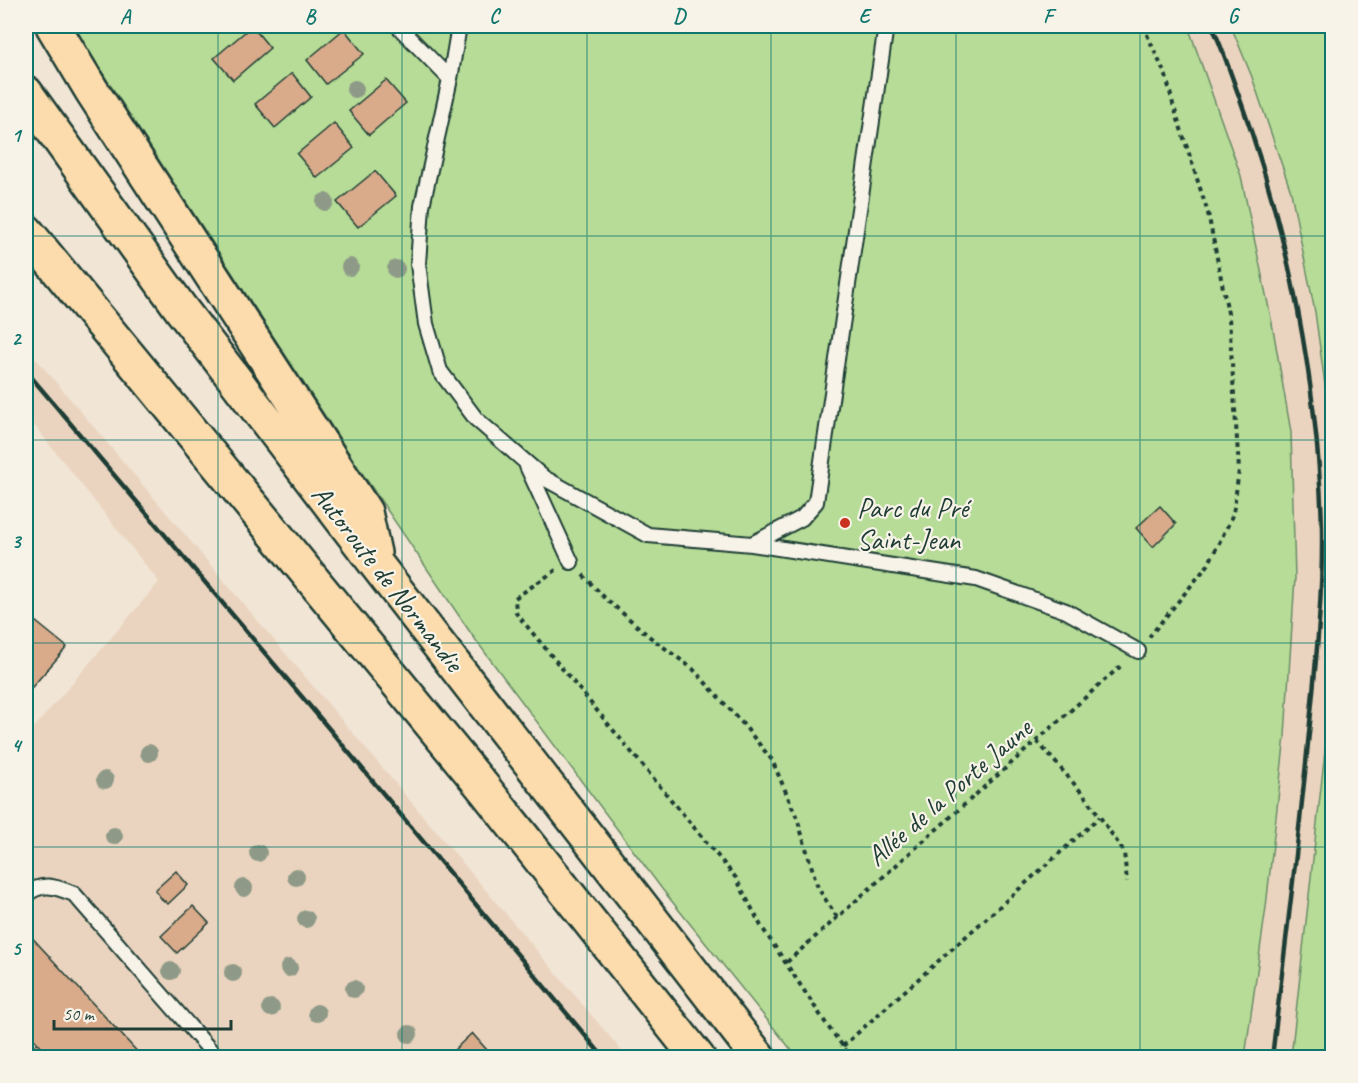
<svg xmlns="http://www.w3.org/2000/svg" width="1358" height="1083" font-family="Caveat,sans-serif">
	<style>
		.built { fill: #ead4bf }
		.green { fill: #b6dc97; stroke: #6a8c66; stroke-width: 1.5 }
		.building { fill: #d9ab8b; stroke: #1f3d34; stroke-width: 1.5 }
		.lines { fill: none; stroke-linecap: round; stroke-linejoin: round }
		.service-casing { stroke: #1f3d34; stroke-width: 18 }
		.motorway-casing { stroke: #1f3d34; stroke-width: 38 }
		.path { stroke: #1f3d34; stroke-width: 4; stroke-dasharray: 4.5 4.5; stroke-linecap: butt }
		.service { stroke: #f7f3e8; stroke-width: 14 }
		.motorway { stroke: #fcdcac; stroke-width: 33 }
		.rail { stroke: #1f3d34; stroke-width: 4.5 }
		.tree { fill: #8e9a87 }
		.grid { fill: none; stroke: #0f766e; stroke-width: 1.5; stroke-opacity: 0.55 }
		.poi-dot { fill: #c8321e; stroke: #f7f3e8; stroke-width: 2 }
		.labels { text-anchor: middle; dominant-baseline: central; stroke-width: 4.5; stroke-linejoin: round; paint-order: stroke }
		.poi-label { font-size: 28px; fill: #1f3d34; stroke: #f7f3e8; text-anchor: start }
		.street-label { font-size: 28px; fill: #1f3d34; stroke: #f7f3e8 }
		.neatline { fill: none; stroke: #0f766e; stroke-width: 2 }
		.grid-label { font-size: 20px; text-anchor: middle; font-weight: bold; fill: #0f766e }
	</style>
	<rect width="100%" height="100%" fill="#f1e5d5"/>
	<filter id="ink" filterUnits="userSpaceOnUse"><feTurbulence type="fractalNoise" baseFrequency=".0167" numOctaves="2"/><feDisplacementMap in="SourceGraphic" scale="12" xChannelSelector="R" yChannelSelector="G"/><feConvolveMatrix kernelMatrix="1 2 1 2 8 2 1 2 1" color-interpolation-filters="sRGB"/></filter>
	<g filter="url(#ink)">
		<!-- built -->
		<path class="built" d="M1188 26H1231L1252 77 1291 192 1315 312 1332 436V688L1291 1057H1245L1266 907 1285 736 1295 578 1291 432 1241 176Z
			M26 347 627 1057H26V737L159 582 26 415Z"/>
		<!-- green -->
		<path class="green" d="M72 26H1188L1241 176 1272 323 1291 432 1295 578 1285 736 1266 907 1245 1057H797L662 889 472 635 358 467Z
			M1231 26H1332V436L1315 312 1291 192 1252 77Z
			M1332 688V1057H1291Z"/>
		<!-- building -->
		<path class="building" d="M252 26 270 48 233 80 214 58Z
			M344 29 364 54 326 84 307 60Z
			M292 73 311 97 275 128 255 104Z
			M386 80 406 103 369 135 349 111Z
			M334 123 354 148 317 178 297 154Z
			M375 171 396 196 358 227 337 202Z
			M1160 506 1176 524 1153 547 1136 528Z
			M35 621 67 647 26 694V633Z
			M176 871 188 885 168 904 165 901 164 902 155 890Z
			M193 906 209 923 177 953 161 936Z
			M26 931 143 1058H51L26 1030Z
			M472 1033 494 1058H459L453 1051Z
			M37 1043 51 1058H42L32 1047Z"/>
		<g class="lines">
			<!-- service casing -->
			<g class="service-casing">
				<path id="service" d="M398 26 450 79
					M459 26 450 79 422 206 418 264 426 324 440 371 476 419 544 478 648 535 752 544 802 518 816 502 886 26
					M527 466 571 562
					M752 544 976 579 1066 611 1138 651
					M26 895C42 881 56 887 74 894L217 1058"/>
			</g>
			<!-- motorway casing -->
			<g class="motorway-casing">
				<path id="motorway" d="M53 26 92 91 365 512 374 553
					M26 93 181 309 376 564 759 1058
					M26 231 483 787 698 1058"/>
			</g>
			<!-- path -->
			<path class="path" d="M1143 26 1166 76 1173 104 1208 213 1229 318 1239 470 1233 515 1208 565 1149 637
				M556 570 515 598 516 613 736 878 761 926 829 1028 852 1058
				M583 575 604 597 650 637 693 669 743 724 772 760 797 818 818 888 837 917
				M1037 741 1089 801 1124 852 1127 882
				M787 962 1123 664
				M843 1046 1100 817"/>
			<!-- service -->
			<use href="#service" class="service"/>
			<!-- motorway -->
			<use href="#motorway" class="motorway"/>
			<!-- rail -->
			<path class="rail" d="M1212 26C1223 49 1231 75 1240 99 1289 235 1318 384 1322 528 1323 600 1315 671 1308 743 1298 848 1284 953 1272 1058
				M26 371 325 724 604 1058"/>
		</g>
		<!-- trees -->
		<g class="tree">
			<circle cx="355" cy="89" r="9"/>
			<circle cx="325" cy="202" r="9"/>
			<circle cx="350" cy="267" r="9"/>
			<circle cx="396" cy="269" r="9"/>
			<circle cx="149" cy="753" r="9"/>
			<circle cx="105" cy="780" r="9"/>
			<circle cx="114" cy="836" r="9"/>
			<circle cx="258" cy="853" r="9"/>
			<circle cx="296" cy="877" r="9"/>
			<circle cx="244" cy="888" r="9"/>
			<circle cx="306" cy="919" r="9"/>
			<circle cx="289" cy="968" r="9"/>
			<circle cx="171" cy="971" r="9"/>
			<circle cx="233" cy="973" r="9"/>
			<circle cx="354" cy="989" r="9"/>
			<circle cx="271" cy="1008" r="9"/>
			<circle cx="317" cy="1013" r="9"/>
			<circle cx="409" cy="1034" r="9"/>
		</g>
	</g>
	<!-- grid -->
	<path class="grid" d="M218 26V1058M402 26V1058M587 26V1058M771 26V1058M956 26V1058M1140 26V1058M26 236H1332M26 440H1332M26 643H1332M26 847H1332"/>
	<!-- markers -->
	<circle class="poi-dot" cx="845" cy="523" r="6"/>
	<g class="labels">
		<!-- poi labels -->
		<g class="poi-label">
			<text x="857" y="507">Parc du Pré<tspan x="857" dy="32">Saint-Jean</tspan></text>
		</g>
		<!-- street labels -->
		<g class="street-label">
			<text transform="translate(388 578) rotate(52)">Autoroute de Normandie</text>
			<text transform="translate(949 792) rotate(-41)">Allée de la Porte Jaune</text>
		</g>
	</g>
	<!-- margin -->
	<rect width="1358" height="1083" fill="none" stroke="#f7f3e8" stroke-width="66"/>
	<!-- scale -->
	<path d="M54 1020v9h177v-9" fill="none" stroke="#1f3d34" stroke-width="3"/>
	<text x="63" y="1020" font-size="18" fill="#1f3d34" stroke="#f7f3e8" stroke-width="4.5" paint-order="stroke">50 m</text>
	<rect x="33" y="33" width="1292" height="1017" class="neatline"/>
	<g class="grid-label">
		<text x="125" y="23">A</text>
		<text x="310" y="23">B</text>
		<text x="494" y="23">C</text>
		<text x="679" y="23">D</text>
		<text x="864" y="23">E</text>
		<text x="1048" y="23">F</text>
		<text x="1233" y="23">G</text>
		<text x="16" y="142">1</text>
		<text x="16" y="345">2</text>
		<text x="16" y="548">3</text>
		<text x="16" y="752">4</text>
		<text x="16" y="955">5</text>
	</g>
</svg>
